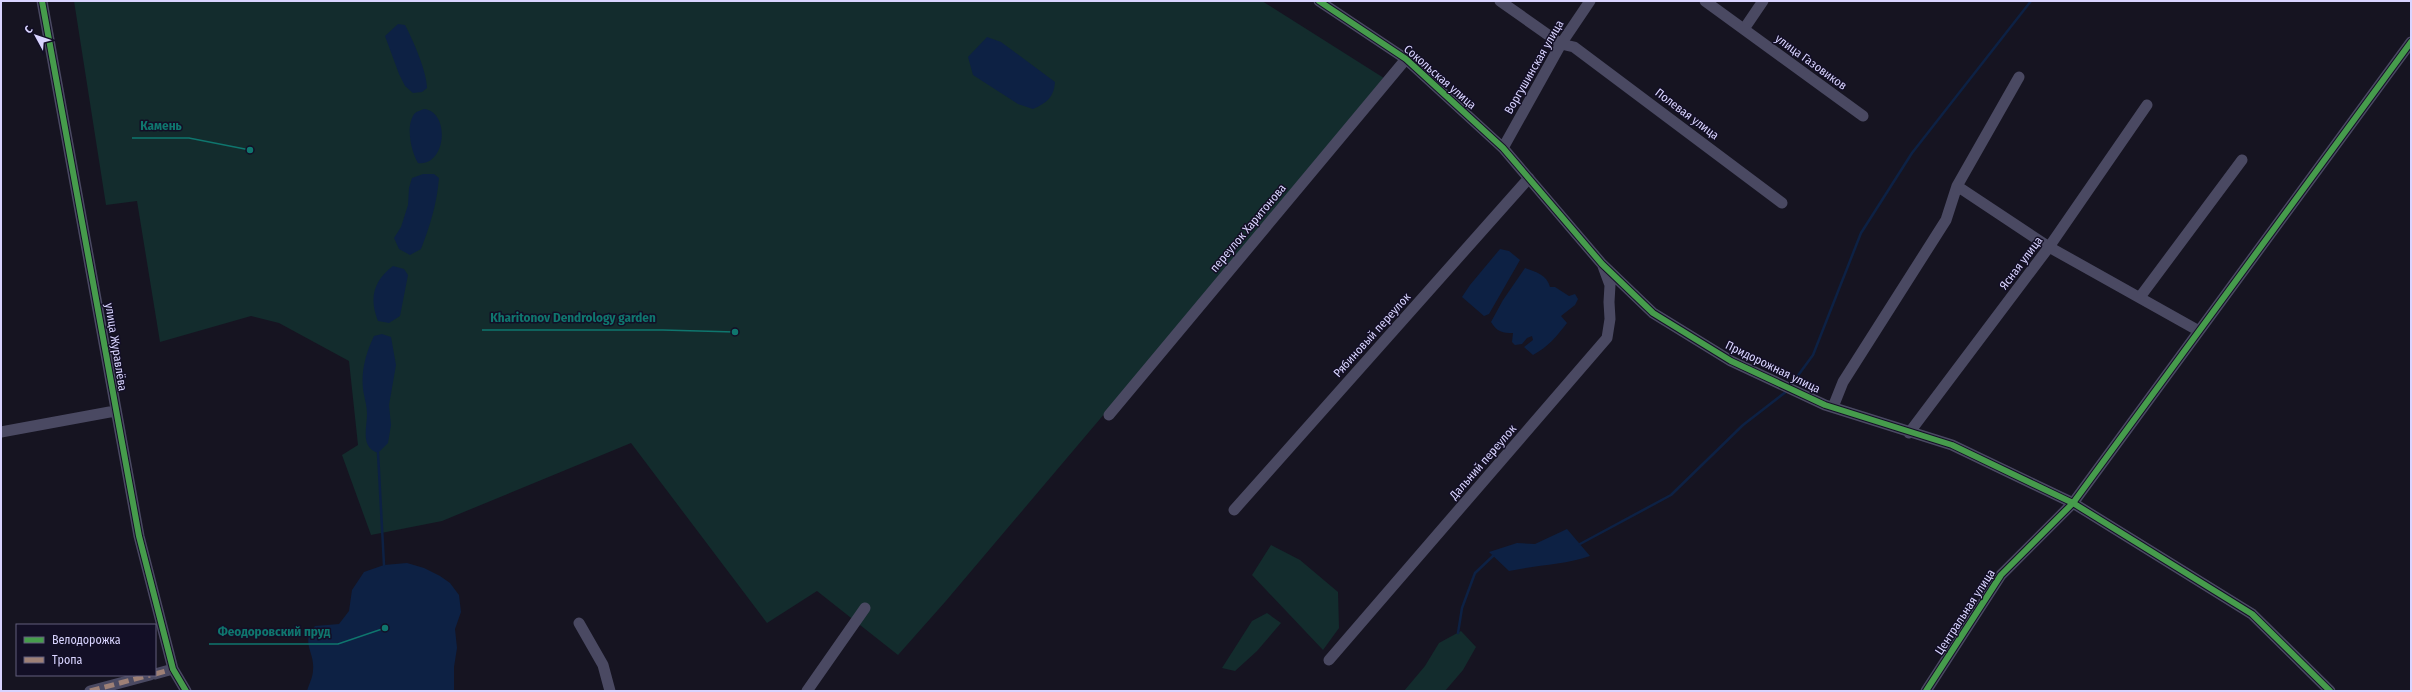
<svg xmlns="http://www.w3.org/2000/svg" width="2412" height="692" font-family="'Fira Sans Condensed',sans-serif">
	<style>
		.green { fill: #132c2d }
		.water { fill: #0d2144 }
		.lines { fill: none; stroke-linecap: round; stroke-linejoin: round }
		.stream { stroke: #0d2144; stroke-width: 2.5 }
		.minor { stroke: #4a4962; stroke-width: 11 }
		.quiet { stroke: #9e8076; stroke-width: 5; stroke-dasharray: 10 5; stroke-linecap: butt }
		.cycleway-casing { stroke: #130f26; stroke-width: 8 }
		.cycleway { stroke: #469c4c; stroke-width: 6 }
		.labels { text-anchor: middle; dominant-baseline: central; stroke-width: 3; stroke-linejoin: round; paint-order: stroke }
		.street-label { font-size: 12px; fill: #d9d4ff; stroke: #130f26 }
		.leader { fill: none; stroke: #0f766e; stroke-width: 1.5 }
		.callout-dot { fill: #0f766e; stroke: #130f26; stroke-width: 1.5 }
		.callout-label { font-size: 13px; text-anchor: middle; font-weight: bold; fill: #0f766e; stroke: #130f26; stroke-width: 3; stroke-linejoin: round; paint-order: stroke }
	</style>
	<rect width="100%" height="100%" fill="#161421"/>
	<!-- green -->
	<path class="green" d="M74 1H1262L1387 80 945 602 898 655 817 591 767 623 631 443 442 521 371 535 342 455 358 445 349 361 279 323 251 316 160 342 137 201 106 205Z
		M1271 545 1300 560 1338 592 1339 628 1323 650 1252 575Z
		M1267 613 1281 623 1257 651 1235 671 1222 668 1252 621Z
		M1461 631 1476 647 1463 670 1445 691H1404L1425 666 1439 643Z"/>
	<!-- water -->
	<path class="water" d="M398 24 405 25C413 40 427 72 427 88L422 92 413 93 405 86 399 74 385 36Z
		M987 37 1001 42 1055 82C1054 97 1047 103 1033 109L1018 104 973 75 968 57Z
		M424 109C451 112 446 167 418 163 411 151 405 125 415 113 417 111 422 110 424 109Z
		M423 174H434L439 178C437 203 430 226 421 249L410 255 399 249 394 238 401 227 408 205 409 188 412 178Z
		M1500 249 1509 251 1520 260 1489 314 1484 316 1462 297 1470 285Z
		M393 266 404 269 408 275 400 316 389 323 378 321C369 299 373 281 393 266Z
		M1525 268C1536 272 1547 275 1550 287H1555L1569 296 1575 294 1578 299 1575 305 1561 316 1567 323C1557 336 1548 347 1533 355L1524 347 1533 340 1532 336 1527 338 1522 344 1515 345 1512 342 1513 333C1503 333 1497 332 1491 322L1503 300Z
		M382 334 391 337 396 365 389 405 391 425 388 443 378 453C360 447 367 428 367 414 367 405 364 397 363 389 361 370 366 353 374 336Z
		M1567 529 1590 556C1564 565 1536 565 1509 571L1489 552 1517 543 1535 544Z
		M407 563 424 568 440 576 450 583 459 595 461 612 455 629 457 648 454 667V691H307C309 684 313 677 313 670 315 651 300 644 315 626L339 624 349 611 352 590 364 572 384 565Z"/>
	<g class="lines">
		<!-- stream -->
		<path class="stream" d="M1791 385 1813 355 1861 233 1912 153 2031 1
			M378 453 384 565
			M1580 544 1671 495 1743 425 1787 391
			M1458 633 1462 608 1475 573 1493 556"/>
		<!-- minor -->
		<path class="minor" d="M42 1 139 536 173 669 186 691
			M1319 1 1406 59 1503 148 1602 264 1653 313 1731 361 1825 405 1952 445 2073 503 2252 614 2330 691
			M1500 1 1561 44 1574 47 1782 203
			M1705 1 1863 116
			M1744 29 1763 1
			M1503 148 1561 44 1590 1
			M1957 186 2049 247 2199 331
			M2140 297 2242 160
			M1833 407 1843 382 1946 220 1957 186 2019 77
			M1109 415 1406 59
			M1 432 115 411
			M1909 433 2049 247 2147 105
			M1234 510 1529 178
			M579 623 603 665 610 691
			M1329 660 1607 338 1610 319 1609 302 1610 285 1603 266
			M155 674 173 669
			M90 691 150 675
			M807 691 865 608
			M1926 691 2001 575 2073 503 2411 42"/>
		<!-- quiet -->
		<path class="quiet" d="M155 674 173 669
			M90 691 150 675"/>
		<!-- cycleway casing -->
		<g class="cycleway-casing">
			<path id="cycleway" d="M42 1 139 536 173 669 186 691
				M1319 1 1406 59 1503 148 1602 264 1653 313 1731 361 1825 405 1952 445 2073 503 2252 614 2330 691
				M1926 691 2001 575 2073 503 2411 42"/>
		</g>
		<!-- cycleway -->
		<use href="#cycleway" class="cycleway"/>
	</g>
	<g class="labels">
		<!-- street labels -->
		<g class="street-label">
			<text transform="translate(1811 62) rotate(36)">улица Газовиков</text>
			<text transform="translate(1534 67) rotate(-60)">Воргушинская улица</text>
			<text transform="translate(1440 77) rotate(41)">Сокольская улица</text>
			<text transform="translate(1687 114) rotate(37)">Полевая улица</text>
			<text transform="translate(1248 228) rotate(-50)">переулок Харитонова</text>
			<text transform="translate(2021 263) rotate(-53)">Ясная улица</text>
			<text transform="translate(1372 335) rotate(-48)">Рябиновый переулок</text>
			<text transform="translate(116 347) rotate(81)">улица Журавлёва</text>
			<text transform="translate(1773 367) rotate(26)">Придорожная улица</text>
			<text transform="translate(1483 462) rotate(-49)">Дальний переулок</text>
			<text transform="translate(1965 612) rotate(-57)">Центральная улица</text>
		</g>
	</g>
	<!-- callouts -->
	<path class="leader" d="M250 150L189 138H132M735 332L663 330H482M385 628L338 644H209"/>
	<g class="callout-dot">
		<circle cx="250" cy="150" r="4"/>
		<circle cx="735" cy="332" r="4"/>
		<circle cx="385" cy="628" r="4"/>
	</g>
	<g class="callout-label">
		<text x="161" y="130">Камень</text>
		<text x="573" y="322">Kharitonov Dendrology garden</text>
		<text x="274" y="636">Феодоровский пруд</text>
	</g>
	<!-- border -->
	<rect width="2412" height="692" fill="none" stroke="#d9d4ff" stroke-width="4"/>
	<!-- legend -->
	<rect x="16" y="624" width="140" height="52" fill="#130f26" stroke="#625e7d"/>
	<rect x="24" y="637" width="20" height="6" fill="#469c4c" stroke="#625e7d"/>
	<text x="52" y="644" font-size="12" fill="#d9d4ff">Велодорожка</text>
	<rect x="24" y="657" width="20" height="6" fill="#9e8076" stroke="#625e7d"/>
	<text x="52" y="664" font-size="12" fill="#d9d4ff">Тропа</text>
	<!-- north arrow -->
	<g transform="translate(36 36) rotate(310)" stroke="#130f26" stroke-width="3" paint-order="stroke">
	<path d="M0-3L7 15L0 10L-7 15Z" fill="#d9d4ff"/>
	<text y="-6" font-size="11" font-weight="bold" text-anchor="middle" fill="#d9d4ff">С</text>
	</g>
</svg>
